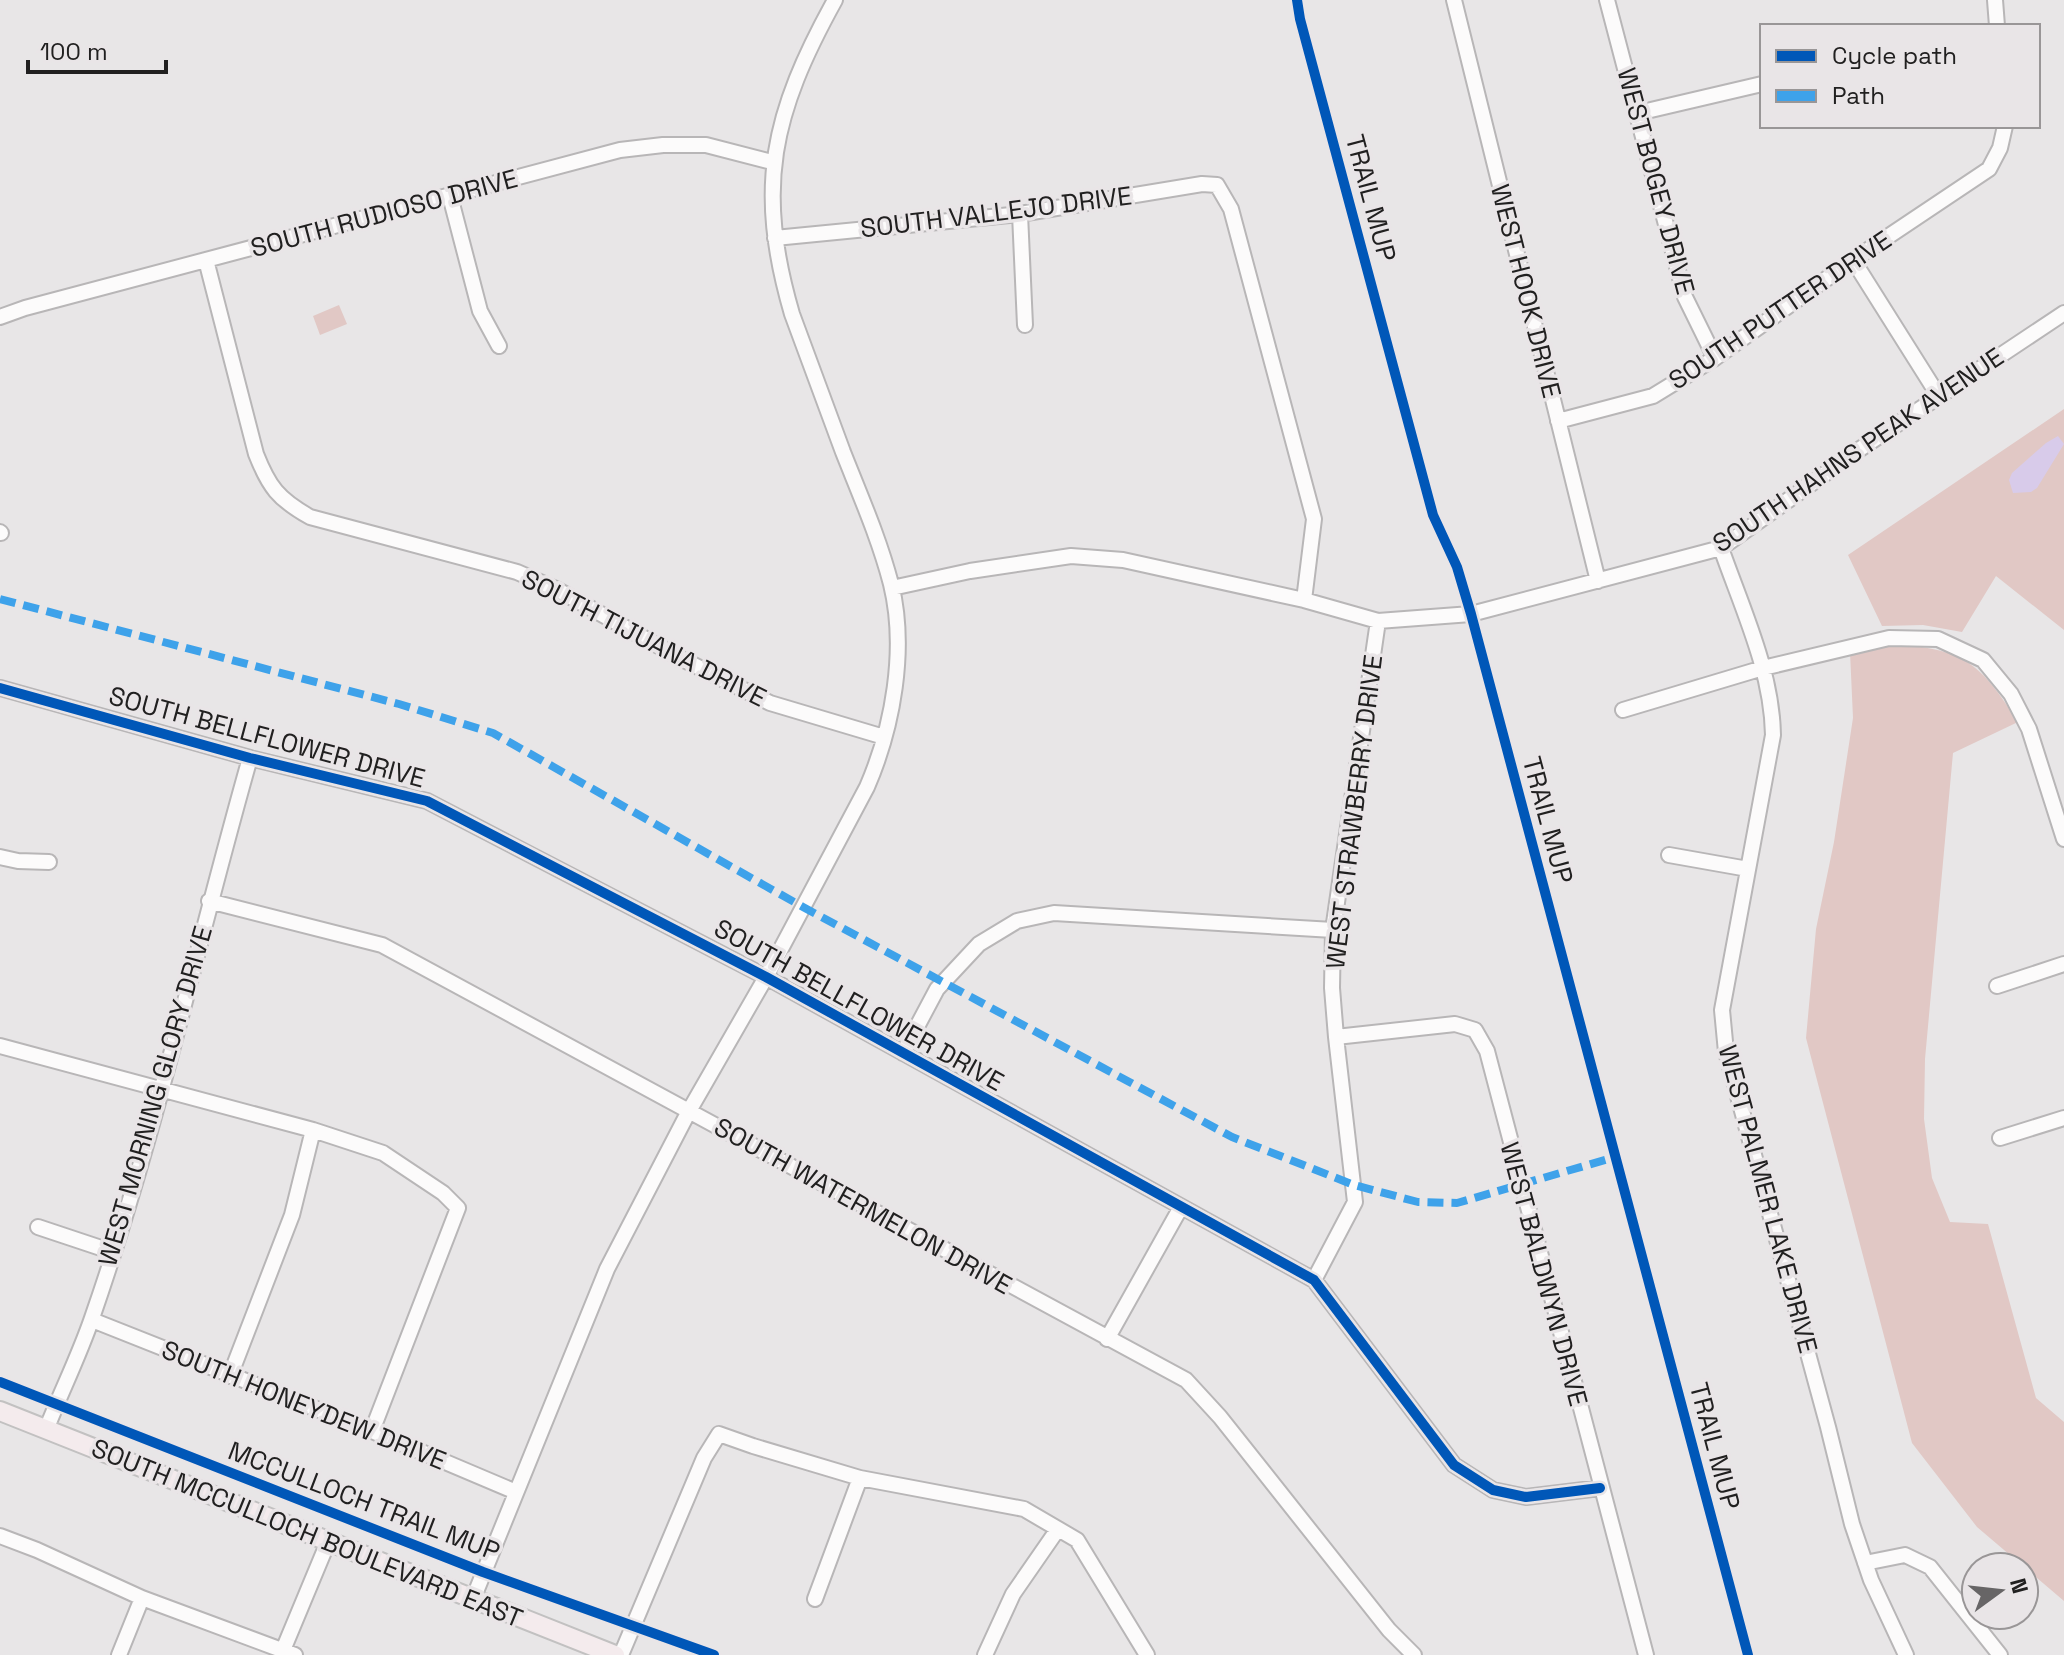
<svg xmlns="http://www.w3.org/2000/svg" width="2064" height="1655" font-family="'Space Grotesk',sans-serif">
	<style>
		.green { fill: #e1c8c5 }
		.water { fill: #d8cbea }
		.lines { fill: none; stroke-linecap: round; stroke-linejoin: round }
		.minor-casing { stroke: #b8b6b7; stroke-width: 18 }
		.major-casing { stroke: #c2c1c1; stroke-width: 22 }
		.minor { stroke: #fcfbfb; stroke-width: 14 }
		.major { stroke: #f4ebed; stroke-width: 18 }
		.quiet { stroke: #3ea2ea; stroke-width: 8; stroke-dasharray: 16 8; stroke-linecap: butt }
		.cycleway-casing { stroke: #e9e5e7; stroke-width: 15 }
		.cycleway { stroke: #0057b8; stroke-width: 10 }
		.labels { text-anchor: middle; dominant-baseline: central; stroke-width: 7; stroke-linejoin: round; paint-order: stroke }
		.street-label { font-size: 26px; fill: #212020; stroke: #e9e5e7 }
	</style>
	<rect width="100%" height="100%" fill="#e8e6e7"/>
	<!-- green -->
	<path class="green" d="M339 305 347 324 320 335 313 316Z
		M2064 409V630L1996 576 1962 632 1923 625 1882 626 1848 555Z
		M1896 644C1966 650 1981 664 2018 722L1953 753 1925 1059 1924 1119 1932 1178 1950 1222 1988 1224 2036 1398 2064 1422V1601L1977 1527 1912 1443 1806 1038 1816 929 1834 842 1853 718 1850 652Z"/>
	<!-- water -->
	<path class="water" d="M2058 436 2064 444 2037 488 2031 492 2013 493 2009 480 2012 473 2046 443Z"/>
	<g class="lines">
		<!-- minor casing -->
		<g class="minor-casing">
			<path id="minor" d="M1454 0 1598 581
				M1607 0 1685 297 1715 358
				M1995 0 1997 26
				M1638 113 1762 84
				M450 196 480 311 499 346
				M1020 214 1025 325
				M775 238 1020 214 1202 184 1217 185 1231 209 1314 519 1304 600
				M206 260 256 454C269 487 278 499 310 517L517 572 558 590 680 658 770 703 884 737
				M1853 260 1938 395
				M0 317 25 308 620 150 663 145H706L772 162
				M1558 421 1653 396 1715 358 1853 260 1989 169 2000 148 2005 126
				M0 532 1 533
				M1721 548C1742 608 1772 671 1773 735L1722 1010 1726 1052 1828 1427 1852 1524 1871 1580 1906 1655
				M892 588 970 571 1071 556 1123 560 1304 600 1378 621 1471 614 1721 548 1860 449 2064 313
				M0 688 250 758 427 801 766 977 1314 1280 1454 1465 1493 1490 1526 1497 1600 1488
				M1623 710 1763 668 1889 638 1938 639 1983 660 2011 694 2029 729 2064 839
				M1669 855 1748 869
				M0 857 18 861 49 862
				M209 901 382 945 1186 1380 1220 1417 1389 1630 1414 1655
				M1997 986 2064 964
				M1336 1037 1455 1024 1475 1030 1487 1051 1646 1655
				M0 1046 313 1130 383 1153 443 1193 458 1208 372 1431
				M903 1053 937 989 979 944 1017 921 1054 913 1333 930
				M2000 1138 2064 1118
				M38 1227 113 1252
				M1314 1280 1355 1202 1336 1037 1332 988 1333 930 1378 621
				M92 1320 372 1431 516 1492
				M1107 1339 1181 1207
				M230 1376 292 1215 313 1130
				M46 1430C61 1392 79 1356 92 1318 156 1134 197 944 250 758
				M0 1536 37 1550 142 1598 295 1655
				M1865 1563 1905 1555 1930 1567 2000 1655
				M473 1599 607 1269 689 1111 766 977 867 787C893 727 907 649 891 584 879 538 860 495 843 452 826 406 809 360 792 314 755 187 772 114 835 0
				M815 1599 860 1478
				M119 1655 142 1598
				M281 1655 328 1542
				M621 1655 704 1458 719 1434 753 1446 860 1478 1024 1509 1077 1540 1147 1655
				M985 1655 1013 1594 1058 1529"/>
		</g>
		<!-- major casing -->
		<g class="major-casing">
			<path id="major" d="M0 1411 615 1655"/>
		</g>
		<!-- minor -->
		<use href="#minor" class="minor"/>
		<!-- major -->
		<use href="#major" class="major"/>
		<!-- quiet -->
		<path class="quiet" d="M0 599 399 704 493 733 803 907 1232 1137 1354 1185 1418 1202 1457 1203 1615 1157"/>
		<!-- cycleway casing -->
		<g class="cycleway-casing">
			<path id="cycleway" d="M1297 0 1300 19 1433 515 1457 567 1471 614 1748 1655
				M0 688 250 758 427 801 766 977 1314 1280 1454 1465 1493 1490 1526 1497 1600 1488
				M0 1382 483 1572 714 1655"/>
		</g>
		<!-- cycleway -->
		<use href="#cycleway" class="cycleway"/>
	</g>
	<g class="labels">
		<!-- street labels -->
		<g class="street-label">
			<text transform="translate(1656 181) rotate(75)">WEST BOGEY DRIVE</text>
			<text transform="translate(1371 198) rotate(75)">TRAIL MUP</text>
			<text transform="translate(996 212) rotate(-7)">SOUTH VALLEJO DRIVE</text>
			<text transform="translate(384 213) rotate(-15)">SOUTH RUDIOSO DRIVE</text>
			<text transform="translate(1526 291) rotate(76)">WEST HOOK DRIVE</text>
			<text transform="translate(1780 310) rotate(-34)">SOUTH PUTTER DRIVE</text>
			<text transform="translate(1858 450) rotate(-34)">SOUTH HAHNS PEAK AVENUE</text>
			<text transform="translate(644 638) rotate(27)">SOUTH TIJUANA DRIVE</text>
			<text transform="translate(267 737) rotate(15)">SOUTH BELLFLOWER DRIVE</text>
			<text transform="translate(1354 812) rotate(-83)">WEST STRAWBERRY DRIVE</text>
			<text transform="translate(1548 820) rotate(75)">TRAIL MUP</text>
			<text transform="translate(859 1005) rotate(29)">SOUTH BELLFLOWER DRIVE</text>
			<text transform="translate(155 1096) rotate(-74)">WEST MORNING GLORY DRIVE</text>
			<text transform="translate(1768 1199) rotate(75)">WEST PALMER LAKE DRIVE</text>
			<text transform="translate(863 1206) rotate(29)">SOUTH WATERMELON DRIVE</text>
			<text transform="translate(1544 1274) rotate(75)">WEST BALDWYN DRIVE</text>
			<text transform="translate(304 1405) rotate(22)">SOUTH HONEYDEW DRIVE</text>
			<text transform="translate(1715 1446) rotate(75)">TRAIL MUP</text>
			<text transform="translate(364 1501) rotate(21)">MCCULLOCH TRAIL MUP</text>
			<text transform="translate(307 1533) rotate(22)">SOUTH MCCULLOCH BOULEVARD EAST</text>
		</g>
	</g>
	<!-- legend -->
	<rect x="1760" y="24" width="280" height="104" fill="#e9e5e7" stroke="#999697" stroke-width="2"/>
	<rect x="1776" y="50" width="40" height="12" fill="#0057b8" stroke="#999697" stroke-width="2"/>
	<text x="1832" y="64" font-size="24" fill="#212020">Cycle path</text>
	<rect x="1776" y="90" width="40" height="12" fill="#3ea2ea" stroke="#999697" stroke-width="2"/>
	<text x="1832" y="104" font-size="24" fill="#212020">Path</text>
	<!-- north arrow -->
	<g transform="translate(2000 1591) rotate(75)"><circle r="38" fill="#e9e5e7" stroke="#999697" stroke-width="2"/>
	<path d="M0-6L14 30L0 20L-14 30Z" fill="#676566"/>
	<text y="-12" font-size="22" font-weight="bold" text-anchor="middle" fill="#212020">N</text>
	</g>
	<!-- scale -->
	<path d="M28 60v12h138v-12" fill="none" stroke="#212020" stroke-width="4"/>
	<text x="40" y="60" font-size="24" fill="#212020" stroke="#e9e5e7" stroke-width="6" paint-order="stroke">100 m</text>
</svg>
